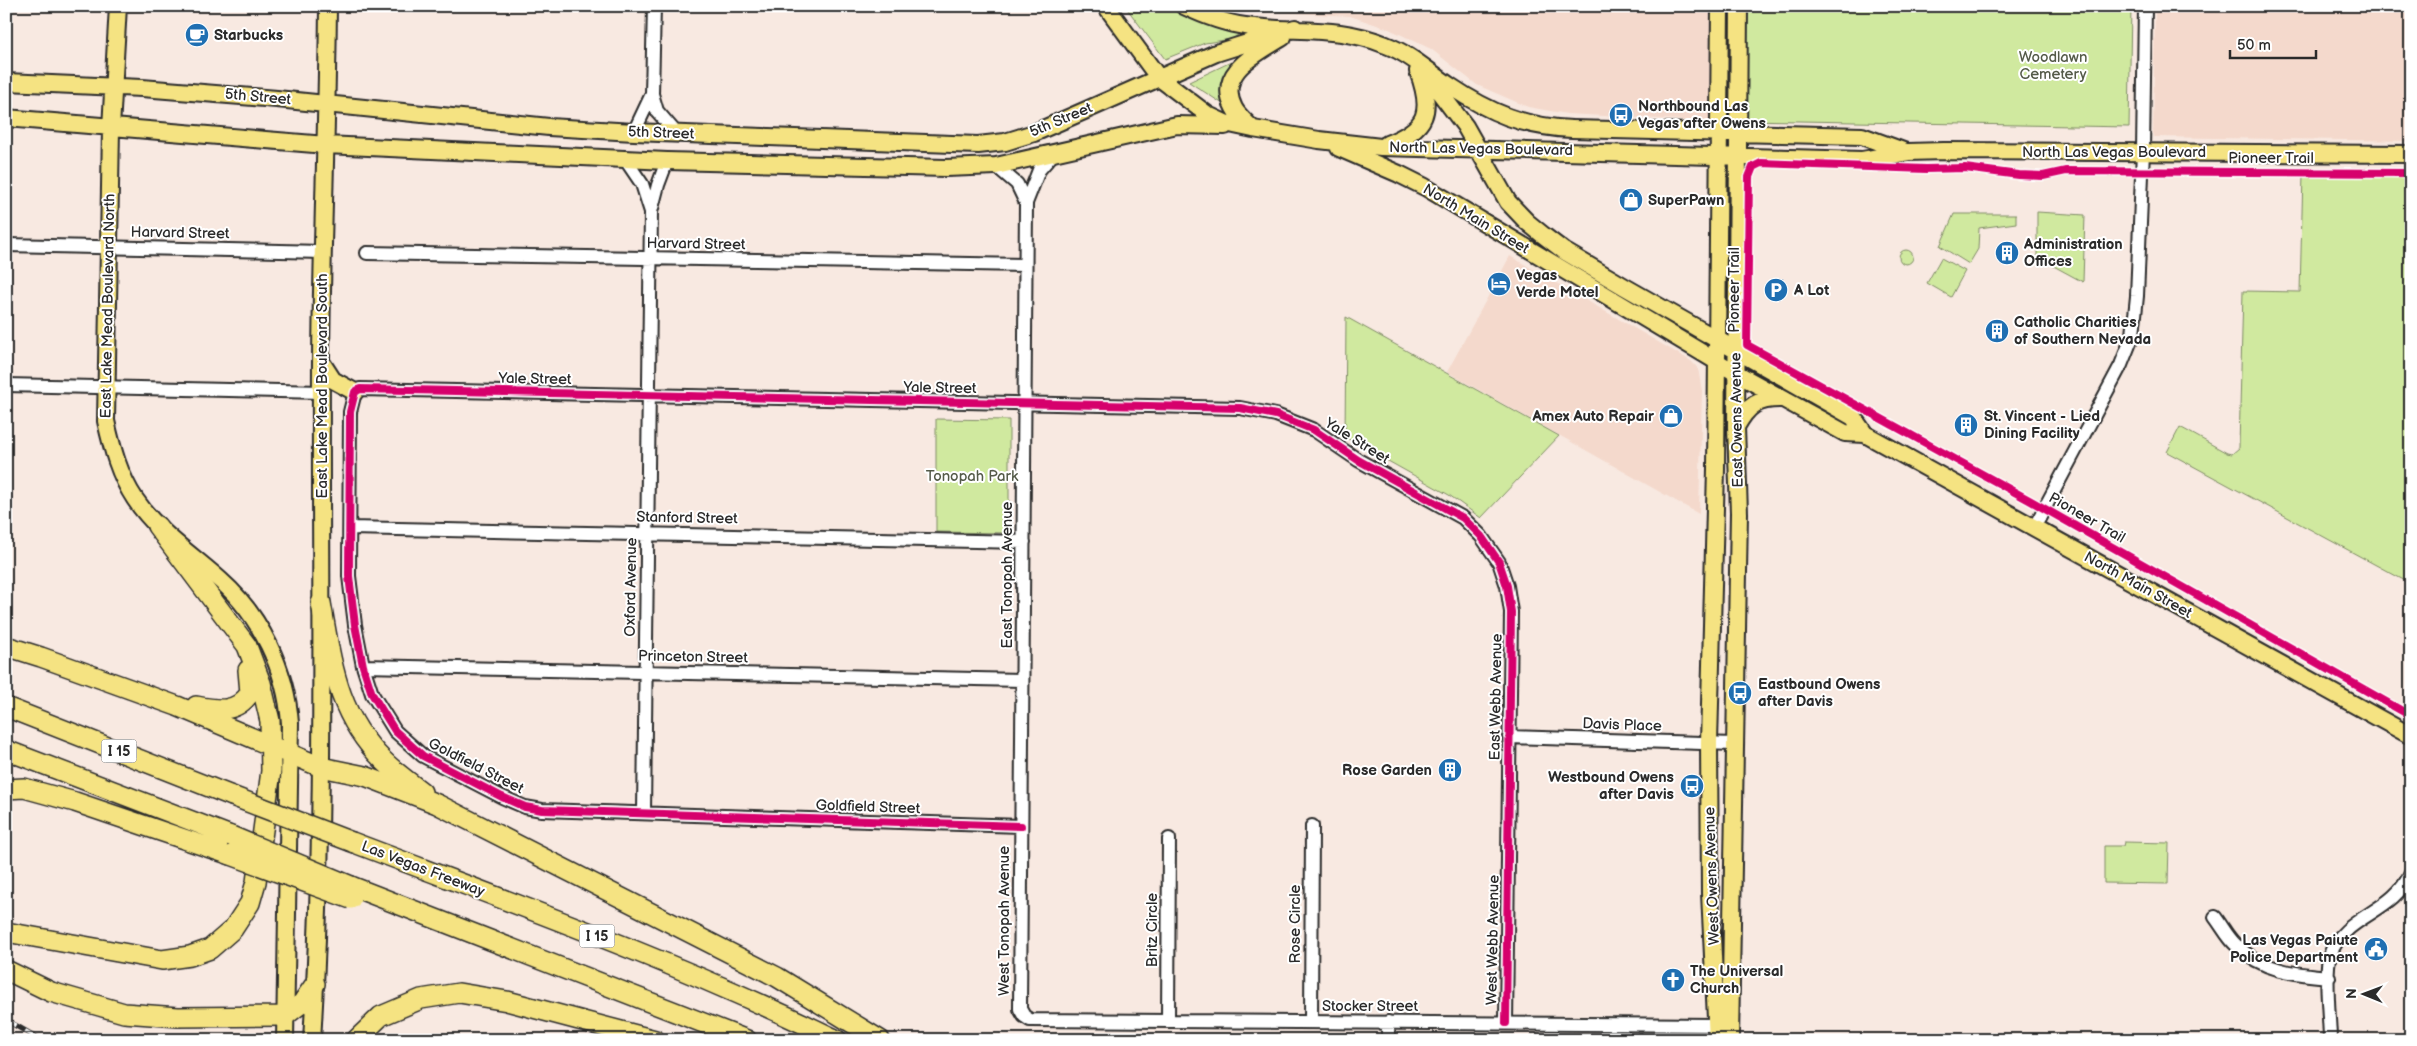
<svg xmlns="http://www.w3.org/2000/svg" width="2417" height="1046" font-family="'Balsamiq Sans',sans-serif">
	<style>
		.built { fill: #f4d9cc }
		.green { fill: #d0e99f; stroke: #7e8a65 }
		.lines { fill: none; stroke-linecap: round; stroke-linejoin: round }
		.minor-casing { stroke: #2b2b2b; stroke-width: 16 }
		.major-casing { stroke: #2b2b2b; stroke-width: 20 }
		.highway-casing { stroke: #2b2b2b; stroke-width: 22 }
		.minor { stroke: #fff; stroke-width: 12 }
		.major { stroke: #f5e382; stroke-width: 16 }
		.highway { stroke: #f5e382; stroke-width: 19 }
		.rail-casing { stroke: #2b2b2b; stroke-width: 5.5 }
		.rail { stroke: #fff; stroke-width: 4; stroke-dasharray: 11; stroke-linecap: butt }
		.highway-bridge-casing { stroke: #2b2b2b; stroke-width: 22; stroke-linecap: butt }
		.highway-bridge { stroke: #f5e382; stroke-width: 19 }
		.cycleway-casing { stroke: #fff; stroke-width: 11 }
		.cycleway { stroke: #d6006c; stroke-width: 8 }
		.labels { text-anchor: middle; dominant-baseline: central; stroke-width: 4; stroke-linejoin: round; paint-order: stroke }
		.shield { fill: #fff; stroke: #6b6b6b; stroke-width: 1 }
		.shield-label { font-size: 14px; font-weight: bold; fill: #2b2b2b }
		.poi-label { font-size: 15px; font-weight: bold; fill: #2b2b2b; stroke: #fff; text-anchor: start }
		.park-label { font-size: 15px; fill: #545a48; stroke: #fff }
		.street-label { font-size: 15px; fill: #2b2b2b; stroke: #fff }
	</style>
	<rect width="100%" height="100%" fill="#f8e9e1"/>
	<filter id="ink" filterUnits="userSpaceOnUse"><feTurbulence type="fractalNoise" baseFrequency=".02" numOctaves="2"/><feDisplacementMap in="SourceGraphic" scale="10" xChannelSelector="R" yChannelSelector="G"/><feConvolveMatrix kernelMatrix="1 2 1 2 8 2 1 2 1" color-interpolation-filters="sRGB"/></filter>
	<g filter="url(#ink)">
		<!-- built -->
		<path class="built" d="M1243 6H1715L1714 122 1567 114 1528 107 1477 85 1431 49 1389 29 1350 16 1275 12Z
			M2155 6H2411V141L2153 137Z
			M1510 256 1691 361 1698 368 1702 391 1699 514 1447 372Z"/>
		<!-- green -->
		<path class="green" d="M1125 6H1169L1228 30 1237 31 1238 35 1232 39 1205 43 1165 59Z
			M1746 6H2131L2129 127 1744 120Z
			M1231 62 1226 77 1223 104 1189 82Z
			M2303 174 2411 175V584L2167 452 2180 427 2227 453 2232 454 2239 448 2243 291 2300 292Z
			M2037 212 2085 215 2083 282 2037 257Z
			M1954 214H2016V223L1979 228 1978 249 1969 264 1940 246Z
			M1899 257a7 7 0 1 1 14 0a7 7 0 1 1-14 0Z
			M1941 258 1965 271 1951 297 1927 283Z
			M1346 317 1559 436 1481 518 1449 495 1345 437Z
			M936 419 1009 420V533L936 532Z
			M2124 842 2169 843 2168 884 2104 883V846H2123Z"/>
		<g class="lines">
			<!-- minor casing -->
			<g class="minor-casing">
				<path id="minor" d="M654 6 652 94 657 111 676 133
					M634 132 652 94
					M1053 154 1039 170 1026 203 1020 1009 1024 1016 1030 1020 1717 1025
					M625 159 642 184 651 212
					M996 166 1017 184 1026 203
					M6 245 323 252
					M367 253 1025 265
					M6 385 322 392
					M350 528 1024 542
					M2034 528 2121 365 2133 335 2137 296 2143 151 2145 6
					M363 666 1022 680
					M1509 737 1734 744
					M644 813 651 212 658 185 667 161
					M1021 826 542 810 525 807 502 797 423 756 395 731 372 694 363 666 355 625 349 576 350 412 355 392 360 389 1240 408 1276 415 1314 430 1358 460 1463 518 1481 536 1499 562 1507 586 1511 612 1506 1023
					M2215 917C2222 926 2228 938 2236 945 2262 971 2295 974 2329 977
					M1168 1021 1169 839
					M1311 1022 1312 826
					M1388 1040V1022
					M2330 1040C2330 1020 2324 972 2330 955 2344 914 2394 914 2411 872"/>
			</g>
			<!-- major casing -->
			<g class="major-casing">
				<path id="major" d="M118 6 111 128 106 421C112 448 119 475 135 499 157 532 191 554 220 580 261 616 286 670 290 723L285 1040
					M1106 6 1158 77 1208 115 1225 123 1253 129 1319 140 1381 147 1862 160 1908 152 1944 151 2411 154
					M1184 6C1203 15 1223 23 1245 26 1294 33 1338 25 1386 45 1410 54 1429 72 1450 86 1490 113 1524 127 1572 129L1862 136 1906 152
					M1428 77 1465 126 1508 202 1527 222 1543 235 1564 251 1625 287 1853 417 1865 434
					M6 82 142 88 277 99 549 127 634 132 978 145 1005 142 1034 133 1216 53 1295 28
					M6 118 326 145 667 161 946 168 996 166 1177 125 1225 126
					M1253 129C1247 123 1238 116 1234 108 1215 72 1258 53 1283 37
					M1387 144C1428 128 1433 112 1418 71
					M1339 148 1399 174 1425 187 1736 373 1845 433 1865 434 2411 736
					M322 363 333 380 355 392
					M1736 427C1748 405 1758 398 1783 399
					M312 1040C326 813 320 586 321 359 322 242 327 124 328 6
					M1717 1040 1710 893 1709 743 1716 469 1720 6
					M1730 1040 1739 513 1736 427 1739 6"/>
			</g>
			<!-- highway casing -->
			<g class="highway-casing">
				<path id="highway" d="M321 603C332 664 337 715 384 761 395 772 409 782 422 792
					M6 646 41 657 177 706 321 767 365 776 437 804 777 977 880 1040
					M196 706C217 710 236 714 250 693L248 670
					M6 707 232 796
					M6 750 231 836
					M6 789 24 788 75 802 231 855
					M352 842C515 904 680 963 837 1040
					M351 886 747 1040
					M6 932 162 960 190 956 210 949 233 929 250 903 256 882 271 771 270 721 261 683 247 646 157 526
					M6 970 51 992 124 1013 178 1017 285 1016 302 1003 315 984
					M356 1040 381 1016 421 999 459 993 507 1001 655 1040"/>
			</g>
			<!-- minor -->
			<use href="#minor" class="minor"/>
			<!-- major -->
			<use href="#major" class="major"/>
			<!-- highway -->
			<use href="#highway" class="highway"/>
			<!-- rail casing -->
			<g class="rail-casing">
				<path id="rail" d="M6 1020 41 1040"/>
			</g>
			<!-- rail -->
			<use href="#rail" class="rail"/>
			<!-- highway-bridge casing -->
			<g class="highway-bridge-casing">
				<path id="highway-bridge" d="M232 796 352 842
					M231 836 351 886
					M231 855 351 899"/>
			</g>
			<!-- highway-bridge -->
			<use href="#highway-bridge" class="highway-bridge"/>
			<!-- cycleway casing -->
			<g class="cycleway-casing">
				<path id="cycleway" d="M2411 173 2066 171 2043 176 2019 175 1965 168 1926 169 1761 163 1753 167 1749 177 1747 345 1749 346 2031 501 2411 716
					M1021 826 542 810 525 807 502 797 423 756 395 731 372 694 363 666 355 625 349 576 350 412 355 392 360 389 1240 408 1276 415 1314 430 1358 460 1463 518 1481 536 1499 562 1507 586 1511 612 1506 1023"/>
			</g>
			<!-- cycleway -->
			<use href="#cycleway" class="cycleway"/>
		</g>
	</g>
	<!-- icons -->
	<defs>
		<g id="cafe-disc" transform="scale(1.25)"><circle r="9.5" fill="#1f6fb2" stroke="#fff"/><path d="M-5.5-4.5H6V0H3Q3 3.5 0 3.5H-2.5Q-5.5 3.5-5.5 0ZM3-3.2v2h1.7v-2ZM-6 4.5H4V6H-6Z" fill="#fff"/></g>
		<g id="bus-disc" transform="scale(1.25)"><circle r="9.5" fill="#1f6fb2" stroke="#fff"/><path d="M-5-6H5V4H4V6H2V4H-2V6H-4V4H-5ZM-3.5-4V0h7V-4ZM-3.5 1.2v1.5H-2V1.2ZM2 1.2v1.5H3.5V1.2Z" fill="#fff"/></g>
		<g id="shop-disc" transform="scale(1.25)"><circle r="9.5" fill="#1f6fb2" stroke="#fff"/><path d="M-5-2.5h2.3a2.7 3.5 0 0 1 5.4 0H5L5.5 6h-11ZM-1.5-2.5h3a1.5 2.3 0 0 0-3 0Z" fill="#fff"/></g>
		<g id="building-disc" transform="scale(1.25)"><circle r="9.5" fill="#1f6fb2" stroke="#fff"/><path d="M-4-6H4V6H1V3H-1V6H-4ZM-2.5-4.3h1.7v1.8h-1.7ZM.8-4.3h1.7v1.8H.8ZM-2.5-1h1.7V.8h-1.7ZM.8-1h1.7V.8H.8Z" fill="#fff"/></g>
		<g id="hotel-disc" transform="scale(1.25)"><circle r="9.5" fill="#1f6fb2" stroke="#fff"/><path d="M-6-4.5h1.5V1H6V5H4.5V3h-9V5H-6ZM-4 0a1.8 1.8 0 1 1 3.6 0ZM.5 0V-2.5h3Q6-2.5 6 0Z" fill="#fff"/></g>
		<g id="parking-disc" transform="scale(1.25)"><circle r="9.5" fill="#1f6fb2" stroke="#fff"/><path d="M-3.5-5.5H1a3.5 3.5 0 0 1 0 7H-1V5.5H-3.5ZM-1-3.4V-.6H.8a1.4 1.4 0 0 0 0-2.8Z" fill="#fff"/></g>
		<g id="civic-disc" transform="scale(1.25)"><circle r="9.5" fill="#1f6fb2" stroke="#fff"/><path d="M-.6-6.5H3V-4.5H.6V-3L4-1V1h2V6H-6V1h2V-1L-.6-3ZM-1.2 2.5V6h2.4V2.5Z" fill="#fff"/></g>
		<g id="church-disc" transform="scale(1.25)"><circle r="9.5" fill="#1f6fb2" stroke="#fff"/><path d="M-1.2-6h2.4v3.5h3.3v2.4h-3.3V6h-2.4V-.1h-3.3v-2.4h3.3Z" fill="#fff"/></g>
	</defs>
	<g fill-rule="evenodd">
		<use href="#cafe-disc" x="197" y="35"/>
		<use href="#bus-disc" x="1621" y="115"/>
		<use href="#shop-disc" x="1631" y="200"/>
		<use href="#building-disc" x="2007" y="253"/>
		<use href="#hotel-disc" x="1499" y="284"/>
		<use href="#parking-disc" x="1776" y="290"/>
		<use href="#building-disc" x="1997" y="331"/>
		<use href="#shop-disc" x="1671" y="416"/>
		<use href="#building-disc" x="1966" y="425"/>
		<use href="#bus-disc" x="1740" y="693"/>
		<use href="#building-disc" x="1450" y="770"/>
		<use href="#bus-disc" x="1692" y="786"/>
		<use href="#civic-disc" x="2376" y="949"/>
		<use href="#church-disc" x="1673" y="980"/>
	</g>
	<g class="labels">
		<!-- shield labels -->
		<g class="shield">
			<rect x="101.5" y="739.5" width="35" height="23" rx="4"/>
			<rect x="579.5" y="924.5" width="35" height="23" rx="4"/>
		</g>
		<g class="shield-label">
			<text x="119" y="751">I 15</text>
			<text x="597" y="936">I 15</text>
		</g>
		<!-- poi labels -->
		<g class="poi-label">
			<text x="214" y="35">Starbucks</text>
			<text x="1638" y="106">Northbound Las<tspan x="1638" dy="17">Vegas after Owens</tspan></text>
			<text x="1648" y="200">SuperPawn</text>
			<text x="2024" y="244">Administration<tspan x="2024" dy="17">Offices</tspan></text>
			<text x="1516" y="275">Vegas<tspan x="1516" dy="17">Verde Motel</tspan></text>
			<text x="1794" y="290">A Lot</text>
			<text x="2014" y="322">Catholic Charities<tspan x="2014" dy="17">of Southern Nevada</tspan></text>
			<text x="1654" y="416" text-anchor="end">Amex Auto Repair</text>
			<text x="1984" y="416">St. Vincent - Lied<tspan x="1984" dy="17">Dining Facility</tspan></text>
			<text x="1758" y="684">Eastbound Owens<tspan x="1758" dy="17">after Davis</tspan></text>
			<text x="1432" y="770" text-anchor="end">Rose Garden</text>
			<text x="1674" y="777" text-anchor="end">Westbound Owens<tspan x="1674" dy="17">after Davis</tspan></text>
			<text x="2358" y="940" text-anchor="end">Las Vegas Paiute<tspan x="2358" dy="17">Police Department</tspan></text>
			<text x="1690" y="971">The Universal<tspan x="1690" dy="17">Church</tspan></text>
		</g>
		<!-- park labels -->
		<g class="park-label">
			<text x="2053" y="57">Woodlawn<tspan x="2053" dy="17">Cemetery</tspan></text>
			<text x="972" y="476">Tonopah Park</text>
		</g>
		<!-- street labels -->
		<g class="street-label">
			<text transform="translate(258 97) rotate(5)">5th Street</text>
			<text transform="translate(1061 120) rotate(-23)">5th Street</text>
			<text transform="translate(661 133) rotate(2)">5th Street</text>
			<text transform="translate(1481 149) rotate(1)">North Las Vegas Boulevard</text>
			<text x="2114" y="152">North Las Vegas Boulevard</text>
			<text x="2271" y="158">Pioneer Trail</text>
			<text transform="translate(1476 219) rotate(31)">North Main Street</text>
			<text transform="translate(180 233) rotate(1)">Harvard Street</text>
			<text transform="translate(696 244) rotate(1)">Harvard Street</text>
			<text transform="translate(1734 290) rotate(-90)">Pioneer Trail</text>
			<text transform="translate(108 306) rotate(-89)">East Lake Mead Boulevard North</text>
			<text transform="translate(535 379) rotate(1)">Yale Street</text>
			<text transform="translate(322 386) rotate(-90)">East Lake Mead Boulevard South</text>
			<text transform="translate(940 388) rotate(1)">Yale Street</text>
			<text transform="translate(1737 420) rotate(-91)">East Owens Avenue</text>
			<text transform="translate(1357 441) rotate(32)">Yale Street</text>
			<text transform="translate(687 518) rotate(1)">Stanford Street</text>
			<text transform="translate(2087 518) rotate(30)">Pioneer Trail</text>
			<text transform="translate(1007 575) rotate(-90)">East Tonopah Avenue</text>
			<text transform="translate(2138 585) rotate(29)">North Main Street</text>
			<text transform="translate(631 587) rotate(-89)">Oxford Avenue</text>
			<text transform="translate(693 657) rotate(1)">Princeton Street</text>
			<text transform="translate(1496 697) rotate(-89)">East Webb Avenue</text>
			<text transform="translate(1622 725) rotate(2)">Davis Place</text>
			<text transform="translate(476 766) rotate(27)">Goldfield Street</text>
			<text transform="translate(868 807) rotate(2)">Goldfield Street</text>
			<text transform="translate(423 869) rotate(21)">Las Vegas Freeway</text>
			<text transform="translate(1712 876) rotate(-92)">West Owens Avenue</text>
			<text transform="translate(1004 921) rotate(-90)">West Tonopah Avenue</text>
			<text transform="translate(1295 924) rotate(-90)">Rose Circle</text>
			<text transform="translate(1152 930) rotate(-90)">Britz Circle</text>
			<text transform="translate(1493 940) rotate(-89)">West Webb Avenue</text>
			<text x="1370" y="1006">Stocker Street</text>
		</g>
	</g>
	<!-- margin -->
	<rect width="2417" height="1046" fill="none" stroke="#fff" stroke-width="25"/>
	<rect x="12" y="12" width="2392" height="1021" fill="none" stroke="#2b2b2b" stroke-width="2" filter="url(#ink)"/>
	<!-- north arrow -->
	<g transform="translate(2364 994) rotate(271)" stroke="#ffffff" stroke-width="4" paint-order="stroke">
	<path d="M0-4L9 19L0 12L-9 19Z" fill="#2b2b2b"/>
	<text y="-8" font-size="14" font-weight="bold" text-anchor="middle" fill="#2b2b2b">N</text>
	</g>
	<!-- scale -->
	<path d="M2230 50v8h86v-8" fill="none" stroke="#2b2b2b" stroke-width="2.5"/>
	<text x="2237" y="50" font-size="15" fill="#2b2b2b" stroke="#ffffff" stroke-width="4" paint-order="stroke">50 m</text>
</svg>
